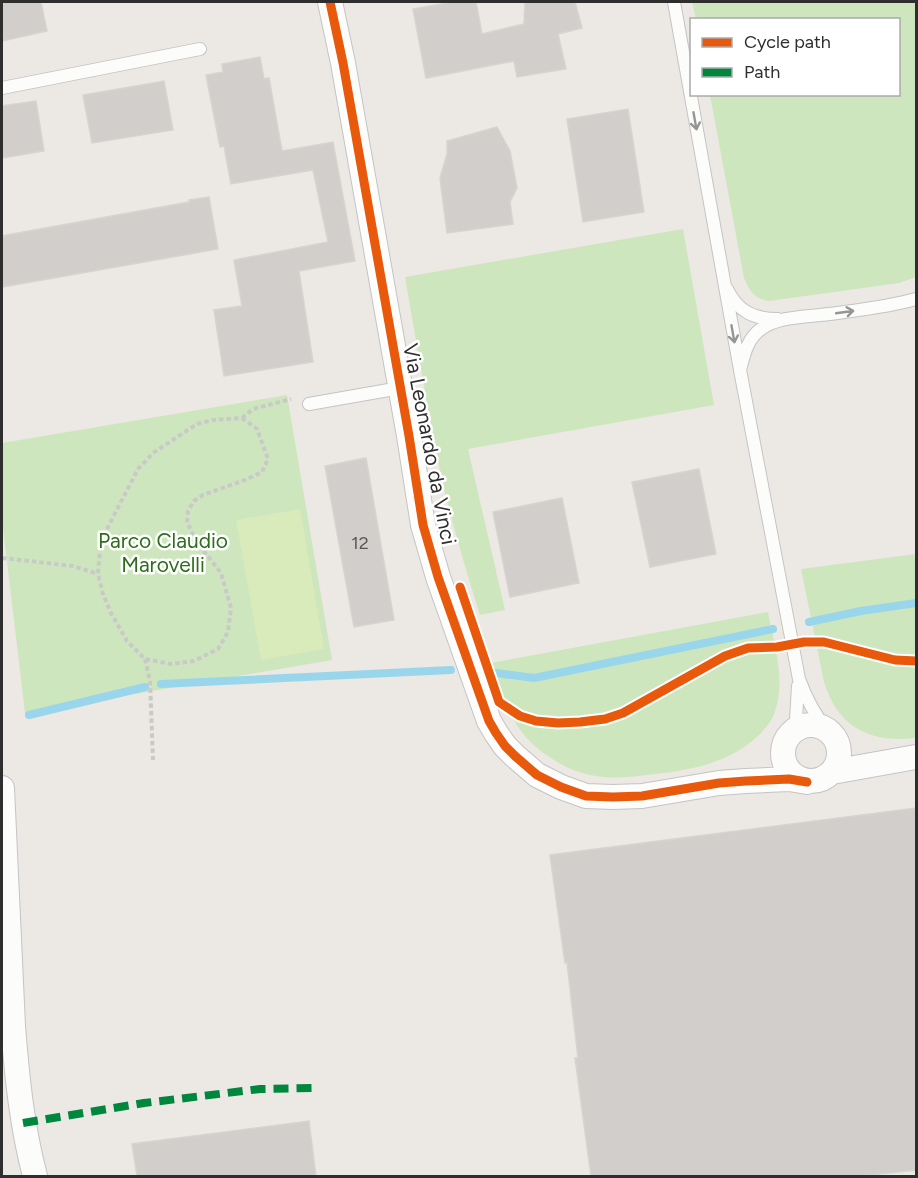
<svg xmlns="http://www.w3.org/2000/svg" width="918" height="1178" font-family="Figtree,sans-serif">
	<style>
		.green { fill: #cee6be }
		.pitch { fill: #d9eabb }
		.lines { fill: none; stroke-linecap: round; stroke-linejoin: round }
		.stream { stroke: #99d6ec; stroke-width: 8 }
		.building { fill: #d1cecb; stroke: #d7d4d0; stroke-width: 1.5 }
		.service-casing { stroke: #c5c4c5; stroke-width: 14 }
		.minor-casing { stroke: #c5c4c5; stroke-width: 26 }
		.path { stroke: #c9c9c8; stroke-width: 4; stroke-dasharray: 4.5 3; stroke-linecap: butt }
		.service { stroke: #fcfcfb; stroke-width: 12 }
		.minor { stroke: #fcfcfb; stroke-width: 24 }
		.quiet { stroke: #00873e; stroke-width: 8; stroke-dasharray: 15 8; stroke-linecap: butt }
		.cycleway-casing { stroke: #fff; stroke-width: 13 }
		.cycleway { stroke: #e8590c; stroke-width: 9 }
		.oneway { stroke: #959594 }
		.labels { text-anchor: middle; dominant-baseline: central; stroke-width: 5; stroke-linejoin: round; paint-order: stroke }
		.number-label { font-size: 18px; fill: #585857 }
		.street-label { font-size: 21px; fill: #2e2e2e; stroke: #fff }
		.park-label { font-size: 21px; fill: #2c6e1b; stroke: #fff }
	</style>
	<rect width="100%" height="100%" fill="#ece8e4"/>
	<!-- green -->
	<path class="green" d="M692 2H916V277L899 283 769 301C754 299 749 290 744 278L710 95 898 94V20L696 19Z
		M683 229 714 405 468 449 505 610 480 615C463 561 447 507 436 452 425 394 415 335 405 277Z
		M287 395 332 660 25 713 2 520V443Z
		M916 554V738C870 743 838 728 824 682L801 569Z
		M768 612C774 644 786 680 775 711 773 720 766 727 760 734 730 764 687 771 646 775 630 777 613 779 596 776 582 774 566 768 554 760 515 737 504 704 491 663Z"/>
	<!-- pitch -->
	<path class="pitch" d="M300 509 324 649 261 660 236 520Z"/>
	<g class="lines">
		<!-- stream -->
		<path class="stream" d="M809 622 861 611 916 603
			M496 673 534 678 773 629
			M161 684 451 670
			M29 715 145 687"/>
	</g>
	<!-- building -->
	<path class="building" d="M2 2H41L47 31 2 41Z
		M453 2H476L482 34 524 24 525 2H575L582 28 558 34 566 69 517 77 514 61 426 78 413 9Z
		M260 57 264 79 269 78 282 151 333 142 355 261 299 271 313 362 224 376 214 310 242 306 234 260 328 242 313 170 231 184 224 146 220 147 206 75 223 72 222 64Z
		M164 81 173 130 92 143 83 95Z
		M36 101 44 151 2 158V106Z
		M628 109 644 212 583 222 567 119Z
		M497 127 510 151 517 188 510 202 513 224 447 233 440 178 447 154V141Z
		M209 197 218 249 2 287V236L189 202V200Z
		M366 458 394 620 354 627 325 466Z
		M699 469 716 554 650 567 632 482Z
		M562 498 579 583 510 597 493 512Z
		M916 808V1170L862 1176H591L575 1058H578L567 963H565L550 855Z
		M309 1121 316 1176H137L132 1144Z"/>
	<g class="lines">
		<!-- service casing -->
		<g class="service-casing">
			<path id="service" d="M674 2 740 370C744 355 747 339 761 329 779 316 807 317 829 314 858 310 888 307 916 299
				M2 88 200 49
				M727 289C738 312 754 319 778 319
				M740 370 799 679C806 698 814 714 827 730
				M309 404 400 388
				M787 739 796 720 798 686"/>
		</g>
		<!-- minor casing -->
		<g class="minor-casing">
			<path id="minor" d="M330 2 343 63 409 436 423 525 438 577 489 721 496 733 505 746 515 756 537 775 561 787 586 796 613 797 642 796 719 783 746 781 789 779 807 782
				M783 753a28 28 0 1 1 56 0a28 28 0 1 1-56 0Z
				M832 772 916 757
				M2 788 13 1026C17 1077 22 1127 35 1176"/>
		</g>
		<!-- path -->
		<path class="path" d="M242 418 257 429 268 459 262 472 245 480 203 495 194 501 188 511 187 522 196 541 221 573 231 608 228 632 218 649 194 661 171 664 145 659 127 641 111 613 103 594 98 574 100 551 108 527 138 469 153 453 197 424 213 420Z
			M242 418 253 409 291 399
			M2 558 73 566 98 574
			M145 659 150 681 153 760"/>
		<!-- service -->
		<use href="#service" class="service"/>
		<!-- minor -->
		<use href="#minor" class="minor"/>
		<!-- quiet -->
		<path class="quiet" d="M23 1123 144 1103 260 1089 313 1088"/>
		<!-- cycleway casing -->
		<g class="cycleway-casing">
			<path id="cycleway" d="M330 2 343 63 409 436 423 525 438 577 489 721 496 733 505 746 515 756 537 775 561 787 586 796 613 797 642 796 719 783 746 781 789 779 807 782
				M460 587 499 702 520 716 536 721 558 723 580 722 605 719 623 713 725 656 748 648 777 647 804 642H824L895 660 916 661"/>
		</g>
		<!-- cycleway -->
		<use href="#cycleway" class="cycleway"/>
	</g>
	<!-- one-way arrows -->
	<defs><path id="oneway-shaft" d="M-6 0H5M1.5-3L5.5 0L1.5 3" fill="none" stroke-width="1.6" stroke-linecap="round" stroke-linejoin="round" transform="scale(1.5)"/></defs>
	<g class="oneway">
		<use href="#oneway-shaft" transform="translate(695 121) rotate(80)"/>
		<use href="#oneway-shaft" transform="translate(845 312) rotate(-8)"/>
		<use href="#oneway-shaft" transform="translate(733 334) rotate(80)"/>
	</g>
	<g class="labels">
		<!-- number labels -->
		<g class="number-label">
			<text x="360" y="543">12</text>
		</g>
		<!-- street labels -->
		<g class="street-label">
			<text transform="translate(430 444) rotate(79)">Via Leonardo da Vinci</text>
		</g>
		<!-- park labels -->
		<g class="park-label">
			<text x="163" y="540">Parco Claudio<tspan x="163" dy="24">Marovelli</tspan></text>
		</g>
	</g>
	<!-- border -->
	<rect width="918" height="1178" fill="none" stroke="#2e2e2e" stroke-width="6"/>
	<!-- legend -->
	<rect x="690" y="18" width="210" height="78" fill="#ffffff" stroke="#ababab" stroke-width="1.5"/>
	<rect x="702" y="38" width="30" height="9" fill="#e8590c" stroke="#ababab" stroke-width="1.5"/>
	<text x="744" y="48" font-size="18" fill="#2e2e2e">Cycle path</text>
	<rect x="702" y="68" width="30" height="9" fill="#00873e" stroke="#ababab" stroke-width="1.5"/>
	<text x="744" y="78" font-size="18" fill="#2e2e2e">Path</text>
</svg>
